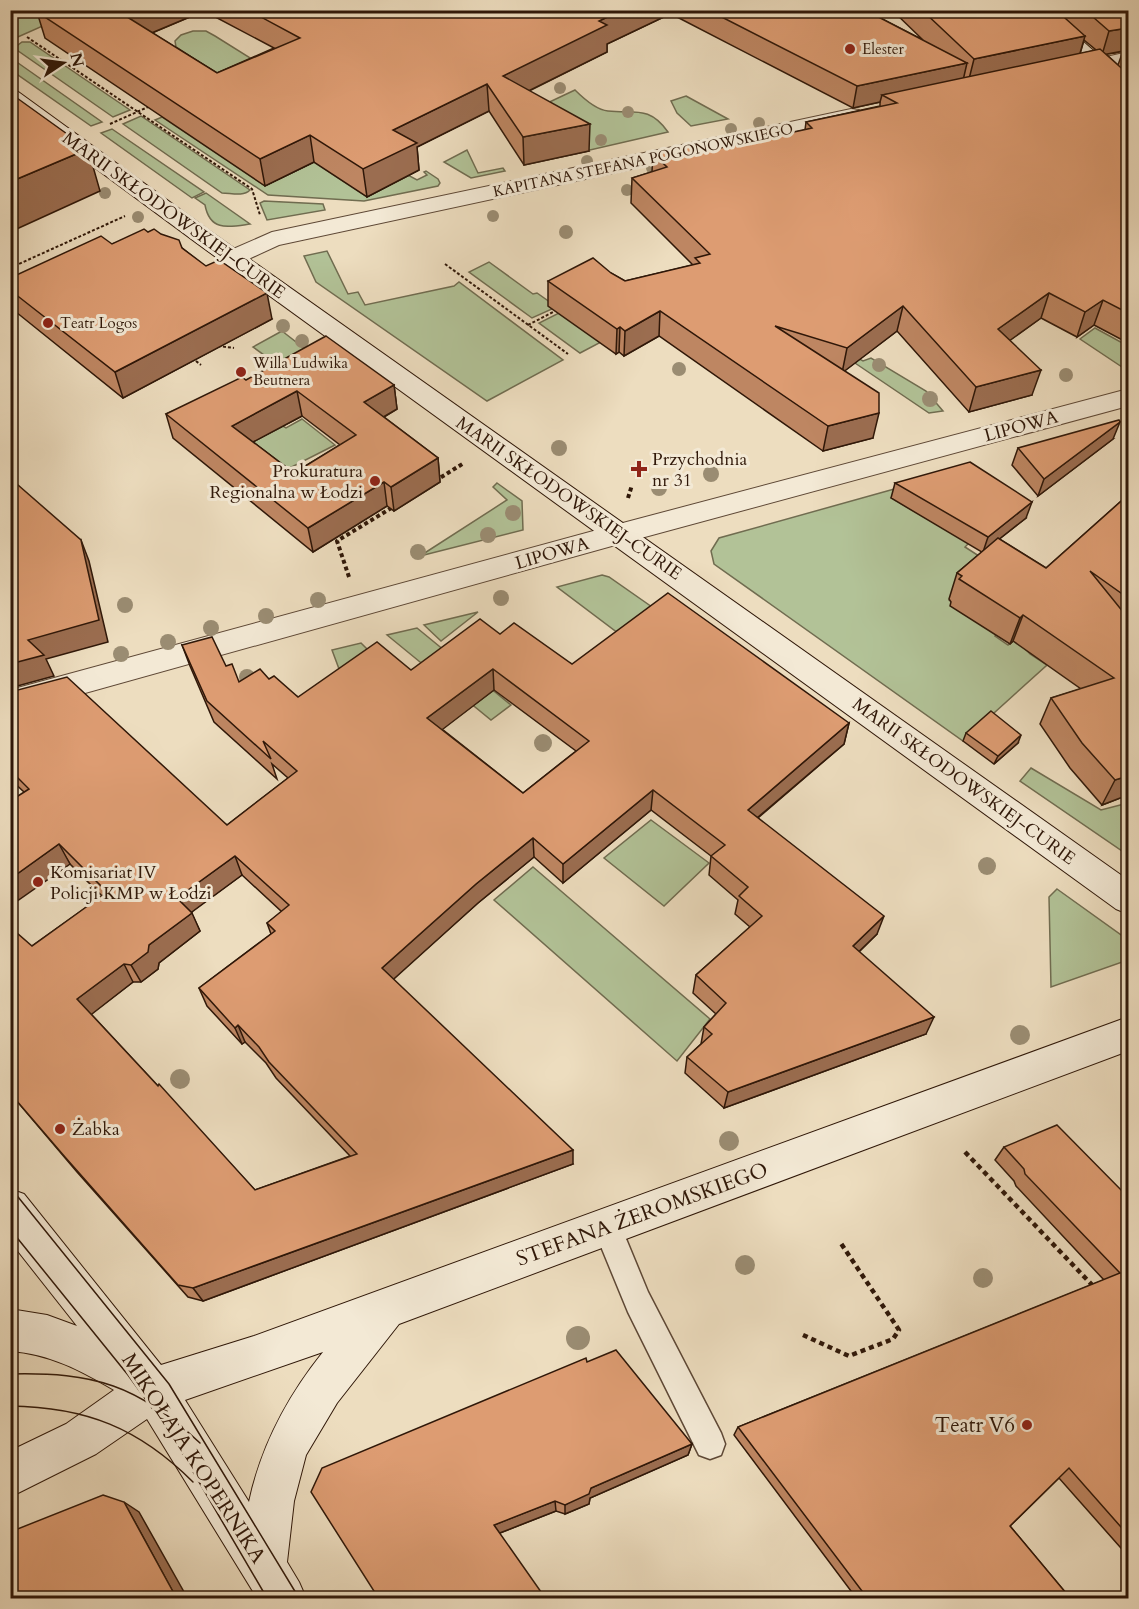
<svg xmlns="http://www.w3.org/2000/svg" width="1139" height="1609" viewBox="0 0 1139 1609" font-family="Cardo,serif">
	<rect width="100%" height="100%" fill="#edddbf"/>
	<filter id="stains"><feTurbulence type="fractalNoise" baseFrequency=".00333" numOctaves="4"/><feColorMatrix values="0 0 0 0 .2 0 0 0 0 .09 0 0 0 0 .02 0 0 0 .5 -.17"/></filter>
	<radialGradient id="worn" r=".72"><stop offset=".6" stop-color="#630" stop-opacity="0"/><stop offset="1" stop-color="#630" stop-opacity=".3"/></radialGradient>
	<g fill="#b2c297" stroke="#706c50" stroke-width="1.5">
		<path d="M54,11L45,25L11,40V18Z"/>
		<path d="M193,31H206L215,36L311,96L264,105L176,47L175,41L181,35Z"/>
		<path d="M22,42H30L130,110L113,117L14,48Z"/>
		<path d="M11,58L102,122L91,126L11,70Z"/>
		<path d="M575,90C583,98 597,110 608,111C634,114 649,105 668,132L590,150L526,113Z"/>
		<path d="M686,96L728,119L691,126L677,113L671,101Z"/>
		<path d="M141,116L250,190C243,197 231,193 222,193L123,124Z"/>
		<path d="M162,117L265,186L314,162L367,197L408,175L417,180L427,175L424,172L426,171L438,179L440,183L438,186L364,201L268,195L155,120Z"/>
		<path d="M112,129L204,192L192,198L101,133Z"/>
		<path d="M467,150L478,173L503,168L505,171L471,178L444,162Z"/>
		<path d="M206,193L250,224C229,227 210,232 205,205L195,198Z"/>
		<path d="M264,201L323,204L325,210L267,220L260,203Z"/>
		<path d="M327,251L348,294L358,292L365,305L454,286L459,282L563,360L487,401L316,282L304,256Z"/>
		<path d="M489,262L533,294L537,293L554,305L552,309L532,318L469,272Z"/>
		<path d="M559,313H562L603,341L580,353L539,323Z"/>
		<path d="M1095,328L1128,346V365L1122,367L1080,339Z"/>
		<path d="M282,331L310,353L282,368L253,347Z"/>
		<path d="M812,334L863,361L871,358L926,391L943,411L929,413Z"/>
		<path d="M302,419L335,445L276,475L232,446L276,422L286,428Z"/>
		<path d="M497,483L522,501L523,530L420,556L507,500L493,487Z"/>
		<path d="M905,486L891,498L969,543L965,547L979,556L949,600L1000,629L995,636L1008,645L1016,639L1030,654L1047,665L963,741L714,564L711,551L719,538Z"/>
		<path d="M602,575L609,577L652,607L618,633L557,587Z"/>
		<path d="M478,612L441,641L424,625Z"/>
		<path d="M417,628L511,705L491,720L387,635Z"/>
		<path d="M361,643L379,661L345,685L332,650Z"/>
		<path d="M1031,768L1101,810L1128,803V855L1020,781Z"/>
		<path d="M651,820L709,863L664,906L604,858Z"/>
		<path d="M533,867L710,1019L677,1061L494,900Z"/>
		<path d="M1057,889L1128,940V960L1051,987L1049,897Z"/>
	</g>
	<g fill="none" stroke-linecap="round" stroke-linejoin="round">
		<defs>
			<path id="lane" d="M607,1213L617,1217L648,1292L721,1433L725,1444L721,1455L710,1459L699,1455L628,1312L593,1227L597,1217Z"/>
			<g id="street">
				<path d="M1128,52V64L1069,77L1062,75L1059,71L1062,67Z"/>
				<path d="M851,109L859,110L862,115L859,120L279,245L240,263L232,265L224,263L220,258L224,253L272,232Z"/>
				<path d="M1128,389V406L619,544L10,714V690L619,524Z"/>
			</g>
			<g id="secondary">
				<path d="M1025,10H1047L1128,81V98L1121,96Z"/>
				<path d="M10,89L17,91L214,234L1128,880V914L1116,909L198,244L10,105Z"/>
				<path d="M1128,1017V1051L399,1324L337,1403L306,1455L294,1501L287,1562L299,1582L306,1598H257L147,1419L96,1454L10,1497V1451L66,1424L114,1390C80,1370 50,1354 10,1351V1309L47,1315L77,1326L10,1241V1189L24,1194L161,1365L254,1336ZM323,1352C287,1397 261,1446 249,1502L185,1400Z"/>
			</g>
		</defs>
		<use href="#lane" stroke="#5e4836" stroke-width="3"/>
		<use href="#street" stroke="#5e4836" stroke-width="2"/>
		<use href="#secondary" stroke="#2f1708" stroke-width="2"/>
		<g stroke="#2f1708" stroke-width="2" stroke-dasharray="3 2" stroke-linecap="butt">
			<path d="M27,37L252,189L260,215"/>
			<path d="M110,124L148,107"/>
			<path d="M445,264L568,354"/>
			<path d="M10,268L125,216"/>
			<path d="M528,325L555,311"/>
			<path d="M218,346L234,348"/>
			<path d="M192,358L201,365"/>
		</g>
		<g stroke="#2f1708" stroke-width="4" stroke-dasharray="4 3" stroke-linecap="butt">
			<path d="M435,481L464,463"/>
			<path d="M628,498L632,485"/>
			<path d="M349,577L337,541L393,507"/>
		</g>
		<g stroke="#2f1708" stroke-width="4.5" stroke-dasharray="5 4" stroke-linecap="butt">
			<path d="M965,1152L1095,1288"/>
			<path d="M803,1335L849,1356L893,1339L899,1330L840,1242"/>
		</g>
		<use href="#lane" fill="#f3e9d5" fill-rule="evenodd"/>
		<use href="#street" fill="#f3e9d5" fill-rule="evenodd"/>
		<use href="#secondary" fill="#f3e9d5" fill-rule="evenodd"/>
		<g stroke="#2f1708" stroke-width="1.5">
			<path d="M10,1187L169,1384L299,1598"/>
			<path d="M10,1205L15,1234L10,1277"/>
			<path d="M10,1229L128,1375L171,1434L267,1598"/>
			<path d="M10,1374C94,1372 138,1385 200,1443"/>
			<path d="M10,1406C86,1407 139,1428 193,1482"/>
		</g>
	</g>
	<g fill="#9a8c72">
		<circle cx="560" cy="88" r="6"/>
		<circle cx="628" cy="112" r="6"/>
		<circle cx="759" cy="123" r="6"/>
		<circle cx="731" cy="129" r="6"/>
		<circle cx="601" cy="140" r="6"/>
		<circle cx="587" cy="161" r="6"/>
		<circle cx="652" cy="168" r="6"/>
		<circle cx="627" cy="190" r="6"/>
		<circle cx="105" cy="193" r="6"/>
		<circle cx="493" cy="216" r="6"/>
		<circle cx="138" cy="217" r="6"/>
		<circle cx="566" cy="232" r="7"/>
		<circle cx="283" cy="326" r="7"/>
		<circle cx="302" cy="341" r="7"/>
		<circle cx="879" cy="365" r="7"/>
		<circle cx="679" cy="369" r="7"/>
		<circle cx="1066" cy="375" r="7"/>
		<circle cx="930" cy="399" r="8"/>
		<circle cx="559" cy="448" r="8"/>
		<circle cx="711" cy="474" r="8"/>
		<circle cx="659" cy="488" r="8"/>
		<circle cx="513" cy="513" r="8"/>
		<circle cx="488" cy="535" r="8"/>
		<circle cx="418" cy="552" r="8"/>
		<circle cx="501" cy="598" r="8"/>
		<circle cx="318" cy="600" r="8"/>
		<circle cx="125" cy="605" r="8"/>
		<circle cx="266" cy="616" r="8"/>
		<circle cx="211" cy="628" r="8"/>
		<circle cx="168" cy="642" r="8"/>
		<circle cx="121" cy="654" r="8"/>
		<circle cx="247" cy="677" r="8"/>
		<circle cx="543" cy="743" r="9"/>
		<circle cx="987" cy="866" r="9"/>
		<circle cx="1020" cy="1035" r="10"/>
		<circle cx="180" cy="1079" r="10"/>
		<circle cx="729" cy="1141" r="10"/>
		<circle cx="745" cy="1265" r="10"/>
		<circle cx="983" cy="1278" r="10"/>
		<circle cx="578" cy="1338" r="12"/>
	</g>
	<g fill="#be8662" stroke="#2f1708" stroke-width="1.5" fill-rule="evenodd">
		<path d="M39,10H351L355,13L670,14L607,44V52L529,91L589,151L524,165L489,111L417,147L419,170L367,197L314,162L265,186L45,38L37,12ZM204,11L274,48L217,73L152,33Z"/>
		<path d="M678,10H865L923,40L892,10H1128V343L1094,325L1077,337L1041,318L1010,340L1032,395L969,412L897,331L844,371L873,438L823,451L659,336L624,356L619,352L616,354L548,306V281L611,273L625,281L693,265L631,203L632,178L652,172L653,154L711,150L805,130L806,122L880,106V102L853,108L677,17ZM1084,40L1096,50L1080,54ZM1123,51L1118,65L1106,54L1115,53Z"/>
		<path d="M148,232L182,248L272,319L123,398L11,308L10,278Z"/>
		<path d="M246,380L394,385L397,409L384,417L438,458L440,482L394,511L387,506L313,552L173,438L166,414ZM302,416L340,445L294,473L253,442Z"/>
		<path d="M1113,439L1038,496L1012,465L1018,448Z"/>
		<path d="M895,483L1026,518L999,539L1046,568L1128,495V795L1102,805L1070,768L1040,724L1051,698L1081,689L1013,641L1010,644L950,606L951,602L949,599L957,573L982,552L891,498Z"/>
		<path d="M500,634L572,664L849,723L844,744L758,818L877,934L859,952L926,1034L724,1108L685,1073L687,1057L701,1044L704,1027L716,1014L693,993L696,975L750,927L735,914L738,900L709,875L711,856L651,810L563,883L534,857L478,903L393,979L573,1164L203,1301L188,1297L77,1172L10,1093L32,946L102,896L70,864L24,792L10,779V692L227,825L288,778L272,764L277,779L214,722L190,666L182,645L226,666L239,682L269,679L298,697L411,670ZM494,690L576,751L523,793L442,729ZM242,875L282,912L267,923L271,934L199,988L207,1006L242,1044L245,1042L266,1063L276,1078L350,1156L255,1190L91,1014L133,982H141L158,969L159,963L200,931L191,912Z"/>
		<path d="M966,733L1018,743L994,764L963,741Z"/>
		<path d="M1004,1147L1128,1197V1556L1059,1478L1010,1526L1071,1599H857L734,1435L738,1427L1104,1280L1016,1186L1014,1181L995,1160Z"/>
		<path d="M587,1362L692,1444L688,1455L590,1498L589,1504L565,1514L556,1511L500,1533L379,1599Z"/>
	</g>
	<g fill="#9b6d50" stroke="#2f1708" stroke-width="1.5">
		<path d="M135,10H204V11L130,42L124,15Z"/>
		<path d="M622,10H670V14L607,44V52L504,103L503,76L599,21Z"/>
		<path d="M1128,28V47L1125,44L1123,51L1102,55L1109,31Z"/>
		<path d="M1085,36L1078,60L968,83L974,59Z"/>
		<path d="M967,63L962,85L882,95L880,102L853,108L857,86Z"/>
		<path d="M487,84L489,111L417,147L419,170L367,197L363,169L393,130Z"/>
		<path d="M590,124L589,151L524,165L523,137Z"/>
		<path d="M310,135L314,162L265,186L260,159Z"/>
		<path d="M88,149L100,191L10,232V182Z"/>
		<path d="M267,293L272,319L123,398L115,372Z"/>
		<path d="M1049,293L1041,318L991,354L998,329Z"/>
		<path d="M1103,300L1094,325L1077,337L1085,312Z"/>
		<path d="M903,306L897,331L842,373L847,348Z"/>
		<path d="M660,311L659,336L624,356L625,331Z"/>
		<path d="M620,327L619,352L616,354L617,329Z"/>
		<path d="M1041,370L1032,395L969,412L976,387Z"/>
		<path d="M394,385L397,409L368,426L364,402Z"/>
		<path d="M297,391L302,416L238,450L232,426Z"/>
		<path d="M879,413L873,438L823,451L828,426Z"/>
		<path d="M1120,422L1113,439L1038,496L1044,479Z"/>
		<path d="M438,458L440,482L394,511L391,487Z"/>
		<path d="M384,482L387,506L313,552L308,528Z"/>
		<path d="M1032,502L1026,518L983,552L988,537Z"/>
		<path d="M81,540L89,561L108,642L46,659L54,676L10,688V664L28,640Z"/>
		<path d="M1023,615L1013,641L1010,644L1020,618Z"/>
		<path d="M493,669L494,690L430,739L427,718Z"/>
		<path d="M849,723L844,744L744,829L748,810Z"/>
		<path d="M1021,735L1018,743L994,764L998,756Z"/>
		<path d="M1128,776V795L1102,805L1115,780Z"/>
		<path d="M653,790L651,810L563,883V864Z"/>
		<path d="M533,838L534,857L478,903L386,986L382,968L476,884Z"/>
		<path d="M59,844L70,864L10,906V879Z"/>
		<path d="M235,856L242,875L185,917L177,898Z"/>
		<path d="M192,913L200,931L159,963L158,969L141,982L131,965L149,945Z"/>
		<path d="M884,916L877,934L846,964L853,946Z"/>
		<path d="M124,964L133,982L88,1017L77,999Z"/>
		<path d="M934,1017L926,1034L724,1108L728,1092Z"/>
		<path d="M238,1025L245,1042L242,1044L235,1028Z"/>
		<path d="M573,1150V1164L203,1301L193,1288Z"/>
		<path d="M692,1444L688,1455L590,1498L589,1504L565,1514V1505L591,1488Z"/>
		<path d="M555,1501L556,1511L497,1534L494,1525Z"/>
		<path d="M124,1502L139,1512L188,1599H177Z"/>
	</g>
	<g fill="#dd9c72" stroke="#2f1708" stroke-width="1.5" fill-rule="evenodd">
		<path d="M39,10H135L124,15L217,73L300,38L248,10H351L355,13L360,10H622L599,21L607,25L503,76L590,124L523,137L487,84L393,130L417,143L363,169L310,135L260,159L37,12Z"/>
		<path d="M708,10H865L967,63L857,86Z"/>
		<path d="M922,10H1056L1085,36L974,59Z"/>
		<path d="M1085,10H1128V28L1109,31Z"/>
		<path d="M1100,49L1128,74V313L1103,300L1085,312L1049,293L998,329L1041,370L976,387L903,306L847,348L775,326L879,393V413L828,426L660,311L625,331L620,327L617,329L548,281L593,258L611,273L625,281L700,263L695,258L710,254L632,178L667,167L653,154L705,143L711,150L812,128L806,122L897,103L882,95Z"/>
		<path d="M10,93L88,149L10,182Z"/>
		<path d="M144,229L148,232L154,229L161,234L179,240L182,248L206,266L219,260L267,293L115,372L10,290V278L101,236L112,244Z"/>
		<path d="M326,336L394,385L364,402L438,458L391,487L384,482L308,528L166,414L242,377L246,380ZM297,391L356,435L294,473L232,426Z"/>
		<path d="M1119,420L1120,422L1044,479L1018,448Z"/>
		<path d="M970,462L1032,502L988,537L895,483Z"/>
		<path d="M10,478L81,540L99,620L28,640L44,655L10,664Z"/>
		<path d="M1128,495V598L1090,571L1128,618V776L1115,780L1082,743L1051,698L1114,678L1023,615L1020,618L959,579L962,576L957,573L998,538L1046,568Z"/>
		<path d="M668,593L849,723L748,810L884,916L853,946L934,1017L728,1092L687,1057L712,1034L704,1027L726,1003L696,975L762,916L739,896L748,887L711,856L725,845L653,790L563,864L533,838L476,884L382,968L573,1150L193,1288L178,1285L65,1157L10,1093V927L32,946L107,892L59,844L10,879V801L29,789L10,770V692L67,677L227,825L297,771L263,741L271,759L207,701L182,645L212,637L226,666L232,664L239,682L260,669L269,679L274,676L298,697L377,642L411,670L480,619L500,634L514,623L572,664ZM493,669L589,741L523,793L427,718ZM235,856L289,905L267,923L275,931L199,988L235,1028L238,1025L259,1047L269,1062L357,1154L255,1190L159,1084L158,1086L77,999L124,964L131,965L148,952L149,945L192,913L177,898Z"/>
		<path d="M991,711L1021,735L998,756L966,733Z"/>
		<path d="M1057,1125L1128,1197V1535L1069,1468L1010,1526L1071,1599H983L981,1595L978,1599H868L738,1427L1120,1273L1025,1174L1024,1169L1004,1147Z"/>
		<path d="M616,1350L692,1444L591,1488L589,1494L565,1505L555,1501L494,1525L546,1599H379L311,1492L322,1468L586,1358L587,1362Z"/>
		<path d="M103,1495L124,1502L177,1599H10V1532Z"/>
	</g>
	<g fill="#8f2418" stroke="#f3e9d5" stroke-width="2">
		<circle cx="850" cy="49" r="6"/>
		<circle cx="48" cy="323" r="6"/>
		<circle cx="241" cy="372" r="6"/>
		<path d="M636 460h6v6h6v6h-6v6h-6v-6h-6v-6h6z"/>
		<circle cx="375" cy="481" r="6"/>
		<circle cx="38" cy="882" r="6"/>
		<circle cx="60" cy="1129" r="6"/>
		<circle cx="1027" cy="1425" r="6"/>
	</g>
	<g text-anchor="middle" stroke-width="6" stroke-linejoin="round" paint-order="stroke">
		<g font-size="15" fill="#2f1708" stroke="#f3e9d5" text-anchor="start">
			<text x="862" y="54">Elester</text>
			<text x="60" y="328">Teatr Logos</text>
			<text x="253" y="368">Willa Ludwika<tspan x="253" dy="17">Beutnera</tspan></text>
		</g>
		<g font-size="15" fill="#2f1708" stroke="#f3e9d5">
			<text transform="translate(643 160) rotate(-12)" y="5">KAPITANA STEFANA POGONOWSKIEGO</text>
		</g>
		<g font-size="18" fill="#2f1708" stroke="#f3e9d5">
			<text transform="translate(174 215) rotate(36)" y="6">MARII SKŁODOWSKIEJ-CURIE</text>
			<text transform="translate(1021 426) rotate(-15)" y="6">LIPOWA</text>
			<text transform="translate(569 498) rotate(35)" y="6">MARII SKŁODOWSKIEJ-CURIE</text>
			<text transform="translate(552 553) rotate(-16)" y="6">LIPOWA</text>
			<text transform="translate(964 781) rotate(36)" y="6">MARII SKŁODOWSKIEJ-CURIE</text>
		</g>
		<g font-size="18" fill="#2f1708" stroke="#f3e9d5" text-anchor="start">
			<text x="652" y="465">Przychodnia<tspan x="652" dy="21">nr 31</tspan></text>
			<text x="363" y="477" text-anchor="end">Prokuratura<tspan x="363" dy="21">Regionalna w Łodzi</tspan></text>
			<text x="50" y="878">Komisariat IV<tspan x="50" dy="21">Policji KMP w Łodzi</tspan></text>
			<text x="72" y="1135">Żabka</text>
		</g>
		<g font-size="21" fill="#2f1708" stroke="#f3e9d5">
			<text transform="translate(642 1214) rotate(-20)" y="7">STEFANA ŻEROMSKIEGO</text>
			<text transform="translate(194 1458) rotate(57)" y="7">MIKOŁAJA KOPERNIKA</text>
		</g>
		<g font-size="21" fill="#2f1708" stroke="#f3e9d5" text-anchor="end">
			<text x="1015" y="1432">Teatr V6</text>
		</g>
	</g>
	<rect width="1139" height="1609" fill="none" stroke="#edddbf" stroke-width="36"/>
	<rect x="12" y="12" width="1115" height="1585" fill="none" stroke="#2f1708" stroke-width="3"/>
	<rect x="18" y="18" width="1103" height="1573" fill="none" stroke="#2f1708" stroke-width="1.5"/>
	<g transform="translate(63 63) rotate(77)" stroke="#f3e9d5" stroke-width="4.5" paint-order="stroke">
	<path d="M0-4.5L10 22L0 15L-10 22Z" fill="#2f1708"/>
	<text y="-9" font-size="16" font-weight="bold" text-anchor="middle" fill="#2f1708">N</text>
	</g>
	<rect width="100%" height="100%" filter="url(#stains)"/>
	<rect width="100%" height="100%" fill="url(#worn)"/>
</svg>
